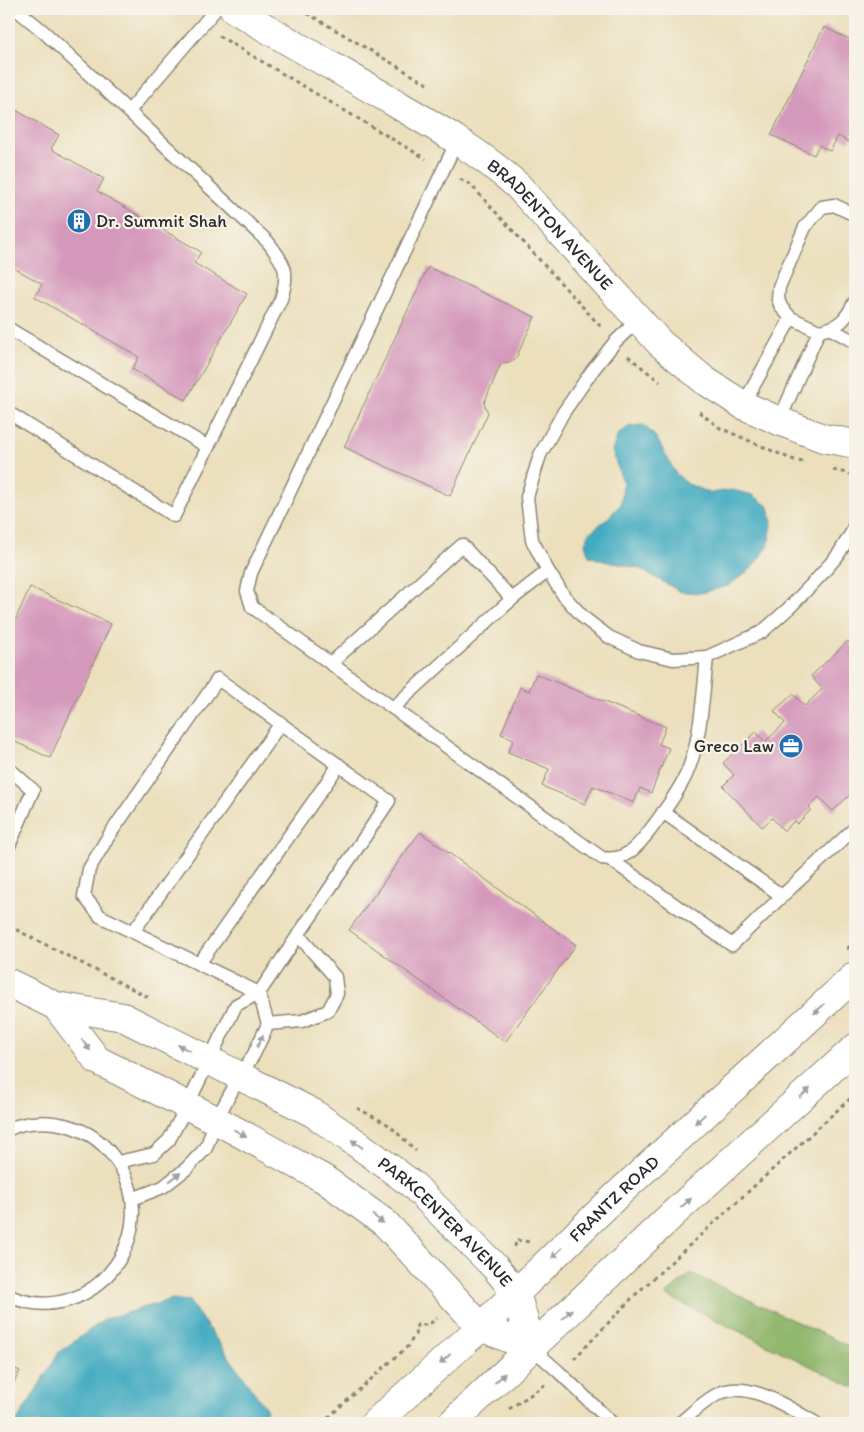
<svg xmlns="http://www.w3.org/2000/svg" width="864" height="1432" viewBox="0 0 864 1432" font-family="Itim,sans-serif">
	<rect width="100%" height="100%" fill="#f7f3e8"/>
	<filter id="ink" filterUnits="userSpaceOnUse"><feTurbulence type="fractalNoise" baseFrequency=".02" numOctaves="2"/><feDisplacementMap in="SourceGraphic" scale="10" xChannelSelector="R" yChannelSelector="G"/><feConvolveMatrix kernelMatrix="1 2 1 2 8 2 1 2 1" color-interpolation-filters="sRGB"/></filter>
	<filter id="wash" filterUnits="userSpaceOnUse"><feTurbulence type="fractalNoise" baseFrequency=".0096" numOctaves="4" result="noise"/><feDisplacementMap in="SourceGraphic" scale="20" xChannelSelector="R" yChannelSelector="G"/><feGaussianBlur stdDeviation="1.12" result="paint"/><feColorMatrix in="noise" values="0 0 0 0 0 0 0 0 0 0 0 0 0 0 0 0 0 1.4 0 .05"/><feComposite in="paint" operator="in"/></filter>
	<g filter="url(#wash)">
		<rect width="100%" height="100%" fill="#ebdfbc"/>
		<path fill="#92b86e" stroke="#5e724c" d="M691,1273L855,1349V1388L665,1295Z"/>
		<g fill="#42abc1" stroke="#366b76">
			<path d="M644,425L656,437L676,474L688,484L711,493L732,490L753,495L769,507L772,524L768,547L751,569L728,586L701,593L681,592L638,568L604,561L589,556L585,544L588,534L607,519L621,504L623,483L612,451L618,434L630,426Z"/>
			<path d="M173,1299L189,1301L267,1410L260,1423H16L59,1352L105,1319Z"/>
		</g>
		<g id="blocks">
			<g fill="#d498bb">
				<path d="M824,27L855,42V129L849,142L838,136L830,151L819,145L814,155L771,135Z"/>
				<path d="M9,92L15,96L9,106L59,135L51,149L104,179L97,191L201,252L194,263L247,294L186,400L132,369L139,357L35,297L42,284L9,265Z"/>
				<path d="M428,267L535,317L515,360L501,364L484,403L488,413L450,496L344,447Z"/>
				<path d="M30,587L111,624L50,758L9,739V634Z"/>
				<path d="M848,641L855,649V790L833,811L819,797L809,807L811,810L797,824L794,821L784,831L772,818L762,827L723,786L734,775L723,763L756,732L765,742L785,723L774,711L793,694L805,706L822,689L811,676Z"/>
				<path d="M536,674L666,727L659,744L669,748L651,793L640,788L634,803L593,786L585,804L542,786L549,769L508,752L514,739L501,734L520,687L529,691Z"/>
				<path d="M420,832L576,945L505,1042L349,930Z"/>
				<path d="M9,1366L20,1371L9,1392Z"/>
			</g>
		</g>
	</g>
	<g filter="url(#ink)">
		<use href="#blocks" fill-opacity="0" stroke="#8b8574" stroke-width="1"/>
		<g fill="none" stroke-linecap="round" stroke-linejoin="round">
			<defs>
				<g id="lane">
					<path d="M129,111L216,9"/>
					<path d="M457,141L251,573L247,591L252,607L602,858C626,862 638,846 651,829C663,813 674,798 683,781C701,748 703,694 707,657"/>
					<path d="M791,318L819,331"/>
					<path d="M639,319L615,342L592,371L563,413L540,455L527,497L532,540L548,571L564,596L584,618L609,637L639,651L673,659L707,657L762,632L789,608L819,577L838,555L852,532L855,523"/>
					<path d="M9,329L208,447"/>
					<path d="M831,329L855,342"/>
					<path d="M743,405L791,318L781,307L778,299L779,287L805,227L822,207L834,205L855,215"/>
					<path d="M9,413L174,516L281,299C290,271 285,265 268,242L44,32L16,9"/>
					<path d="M779,421L819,331C839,328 847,318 855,301"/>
					<path d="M331,663L462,545L512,599"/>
					<path d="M393,708L512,599L548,571"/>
					<path d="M9,770L14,773L33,790L9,846"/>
					<path d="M663,812L782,896L855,828"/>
					<path d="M611,860L732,945L782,896"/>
					<path d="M133,932L281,723"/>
					<path d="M199,964L339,765"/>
					<path d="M268,1024L302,1021L328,1011L337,994L335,977L298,935"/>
					<path d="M9,1129C28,1120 52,1121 72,1127C88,1132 102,1142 112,1155C171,1226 95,1333 9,1296"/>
					<path d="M118,1162L154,1154L169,1140L187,1106L236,1005L259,993L389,801L218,679L108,837L89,869L84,896L100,916L259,993L268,1024L254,1054L240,1076L216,1120L206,1148L186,1169L163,1187L132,1199"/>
					<path d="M532,1348L559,1372L612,1423"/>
					<path d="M680,1423C693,1412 705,1400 720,1393C750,1380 790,1409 816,1423"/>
				</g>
				<g id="secondary">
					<path id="s1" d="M234,9C287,41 341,71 395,103C438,128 481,153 518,186L660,343L704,380L743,405L779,421L823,438L855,444"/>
					<path id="s2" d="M9,983L56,1006L123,1017L313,1113L359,1145L413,1185L495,1267L516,1293L532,1348"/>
					<path d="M56,1006L97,1060L216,1120L324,1179L385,1223L481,1327L532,1348"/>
				</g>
				<g id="primary">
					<path id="s3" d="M375,1423L481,1327L617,1195L855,976"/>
					<path d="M452,1423L674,1213L855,1048"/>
				</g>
			</defs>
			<use href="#lane" stroke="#8b8574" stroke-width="15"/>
			<use href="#secondary" stroke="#8b8574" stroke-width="30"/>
			<use href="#primary" stroke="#8b8574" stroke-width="30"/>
			<g stroke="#8b8574" stroke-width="3" stroke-dasharray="4 4" stroke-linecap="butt">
				<path d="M173,9L186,16"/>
				<path d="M300,9L429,85"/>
				<path d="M219,36L426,159"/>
				<path d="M460,179L470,184L602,328"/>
				<path d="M628,356L660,382"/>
				<path d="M699,412L720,428L791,459L803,462"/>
				<path d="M833,470L855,475"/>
				<path d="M9,926L150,998"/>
				<path d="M847,949L855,941"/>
				<path d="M357,1108L389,1125L416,1151"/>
				<path d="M515,1247L516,1240L530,1242"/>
				<path d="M574,1359L634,1296L855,1094"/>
				<path d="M509,1409L545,1385"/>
				<path d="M322,1423L408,1346L415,1335L417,1325H428L437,1318"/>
			</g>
			<use href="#lane" stroke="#fff" stroke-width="12"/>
			<use href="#secondary" stroke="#fff" stroke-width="28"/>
			<use href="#primary" stroke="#fff" stroke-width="28"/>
		</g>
		<defs><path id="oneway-solid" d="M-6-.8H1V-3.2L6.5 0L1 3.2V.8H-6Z" transform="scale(1.25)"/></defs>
		<g fill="#a0a0a0">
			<use href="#oneway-solid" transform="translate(819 1009) rotate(137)"/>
			<use href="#oneway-solid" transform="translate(260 1041) rotate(-65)"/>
			<use href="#oneway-solid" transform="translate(86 1045) rotate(53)"/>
			<use href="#oneway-solid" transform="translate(184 1048) rotate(-153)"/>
			<use href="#oneway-solid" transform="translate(805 1093) rotate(-42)"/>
			<use href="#oneway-solid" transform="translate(700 1119) rotate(137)"/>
			<use href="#oneway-solid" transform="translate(240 1133) rotate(29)"/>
			<use href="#oneway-solid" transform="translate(357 1144) rotate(-145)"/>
			<use href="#oneway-solid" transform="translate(175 1177) rotate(-38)"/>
			<use href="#oneway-solid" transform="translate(686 1203) rotate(-42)"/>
			<use href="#oneway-solid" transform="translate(378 1219) rotate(37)"/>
			<use href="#oneway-solid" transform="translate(557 1253) rotate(136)"/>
			<use href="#oneway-solid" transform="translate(567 1314) rotate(-43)"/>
			<use href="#oneway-solid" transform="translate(445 1359) rotate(138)"/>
			<use href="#oneway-solid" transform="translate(500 1378) rotate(-43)"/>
		</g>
	</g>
	<defs>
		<symbol id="building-disc" viewBox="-11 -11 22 22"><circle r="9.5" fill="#1f6fb2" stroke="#f7f3e8"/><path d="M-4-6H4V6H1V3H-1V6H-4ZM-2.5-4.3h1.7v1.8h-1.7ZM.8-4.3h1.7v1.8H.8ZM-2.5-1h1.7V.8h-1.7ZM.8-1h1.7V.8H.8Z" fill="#fff"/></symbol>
		<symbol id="office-disc" viewBox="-11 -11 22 22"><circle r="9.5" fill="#1f6fb2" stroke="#f7f3e8"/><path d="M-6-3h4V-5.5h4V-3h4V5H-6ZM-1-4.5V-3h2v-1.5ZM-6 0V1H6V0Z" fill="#fff"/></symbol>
	</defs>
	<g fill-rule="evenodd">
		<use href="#building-disc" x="65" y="207" width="28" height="28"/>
		<use href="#office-disc" x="777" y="732" width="28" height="28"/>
	</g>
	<g text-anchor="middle" stroke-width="4.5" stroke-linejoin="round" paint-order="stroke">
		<g font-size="18" fill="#2b2b2b" stroke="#f7f3e8" text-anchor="start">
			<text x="96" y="227">Dr. Summit Shah</text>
			<text x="774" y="752" text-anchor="end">Greco Law</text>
		</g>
		<g font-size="18" fill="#2b2b2b" stroke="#f7f3e8">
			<text dy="6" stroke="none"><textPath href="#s1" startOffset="385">BRADENTON AVENUE</textPath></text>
			<text dy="6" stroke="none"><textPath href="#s3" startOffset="328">FRANTZ ROAD</textPath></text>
			<text dy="6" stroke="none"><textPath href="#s2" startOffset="505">PARKCENTER AVENUE</textPath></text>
		</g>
	</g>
	<rect width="864" height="1432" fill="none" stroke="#f7f3e8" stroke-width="30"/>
</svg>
